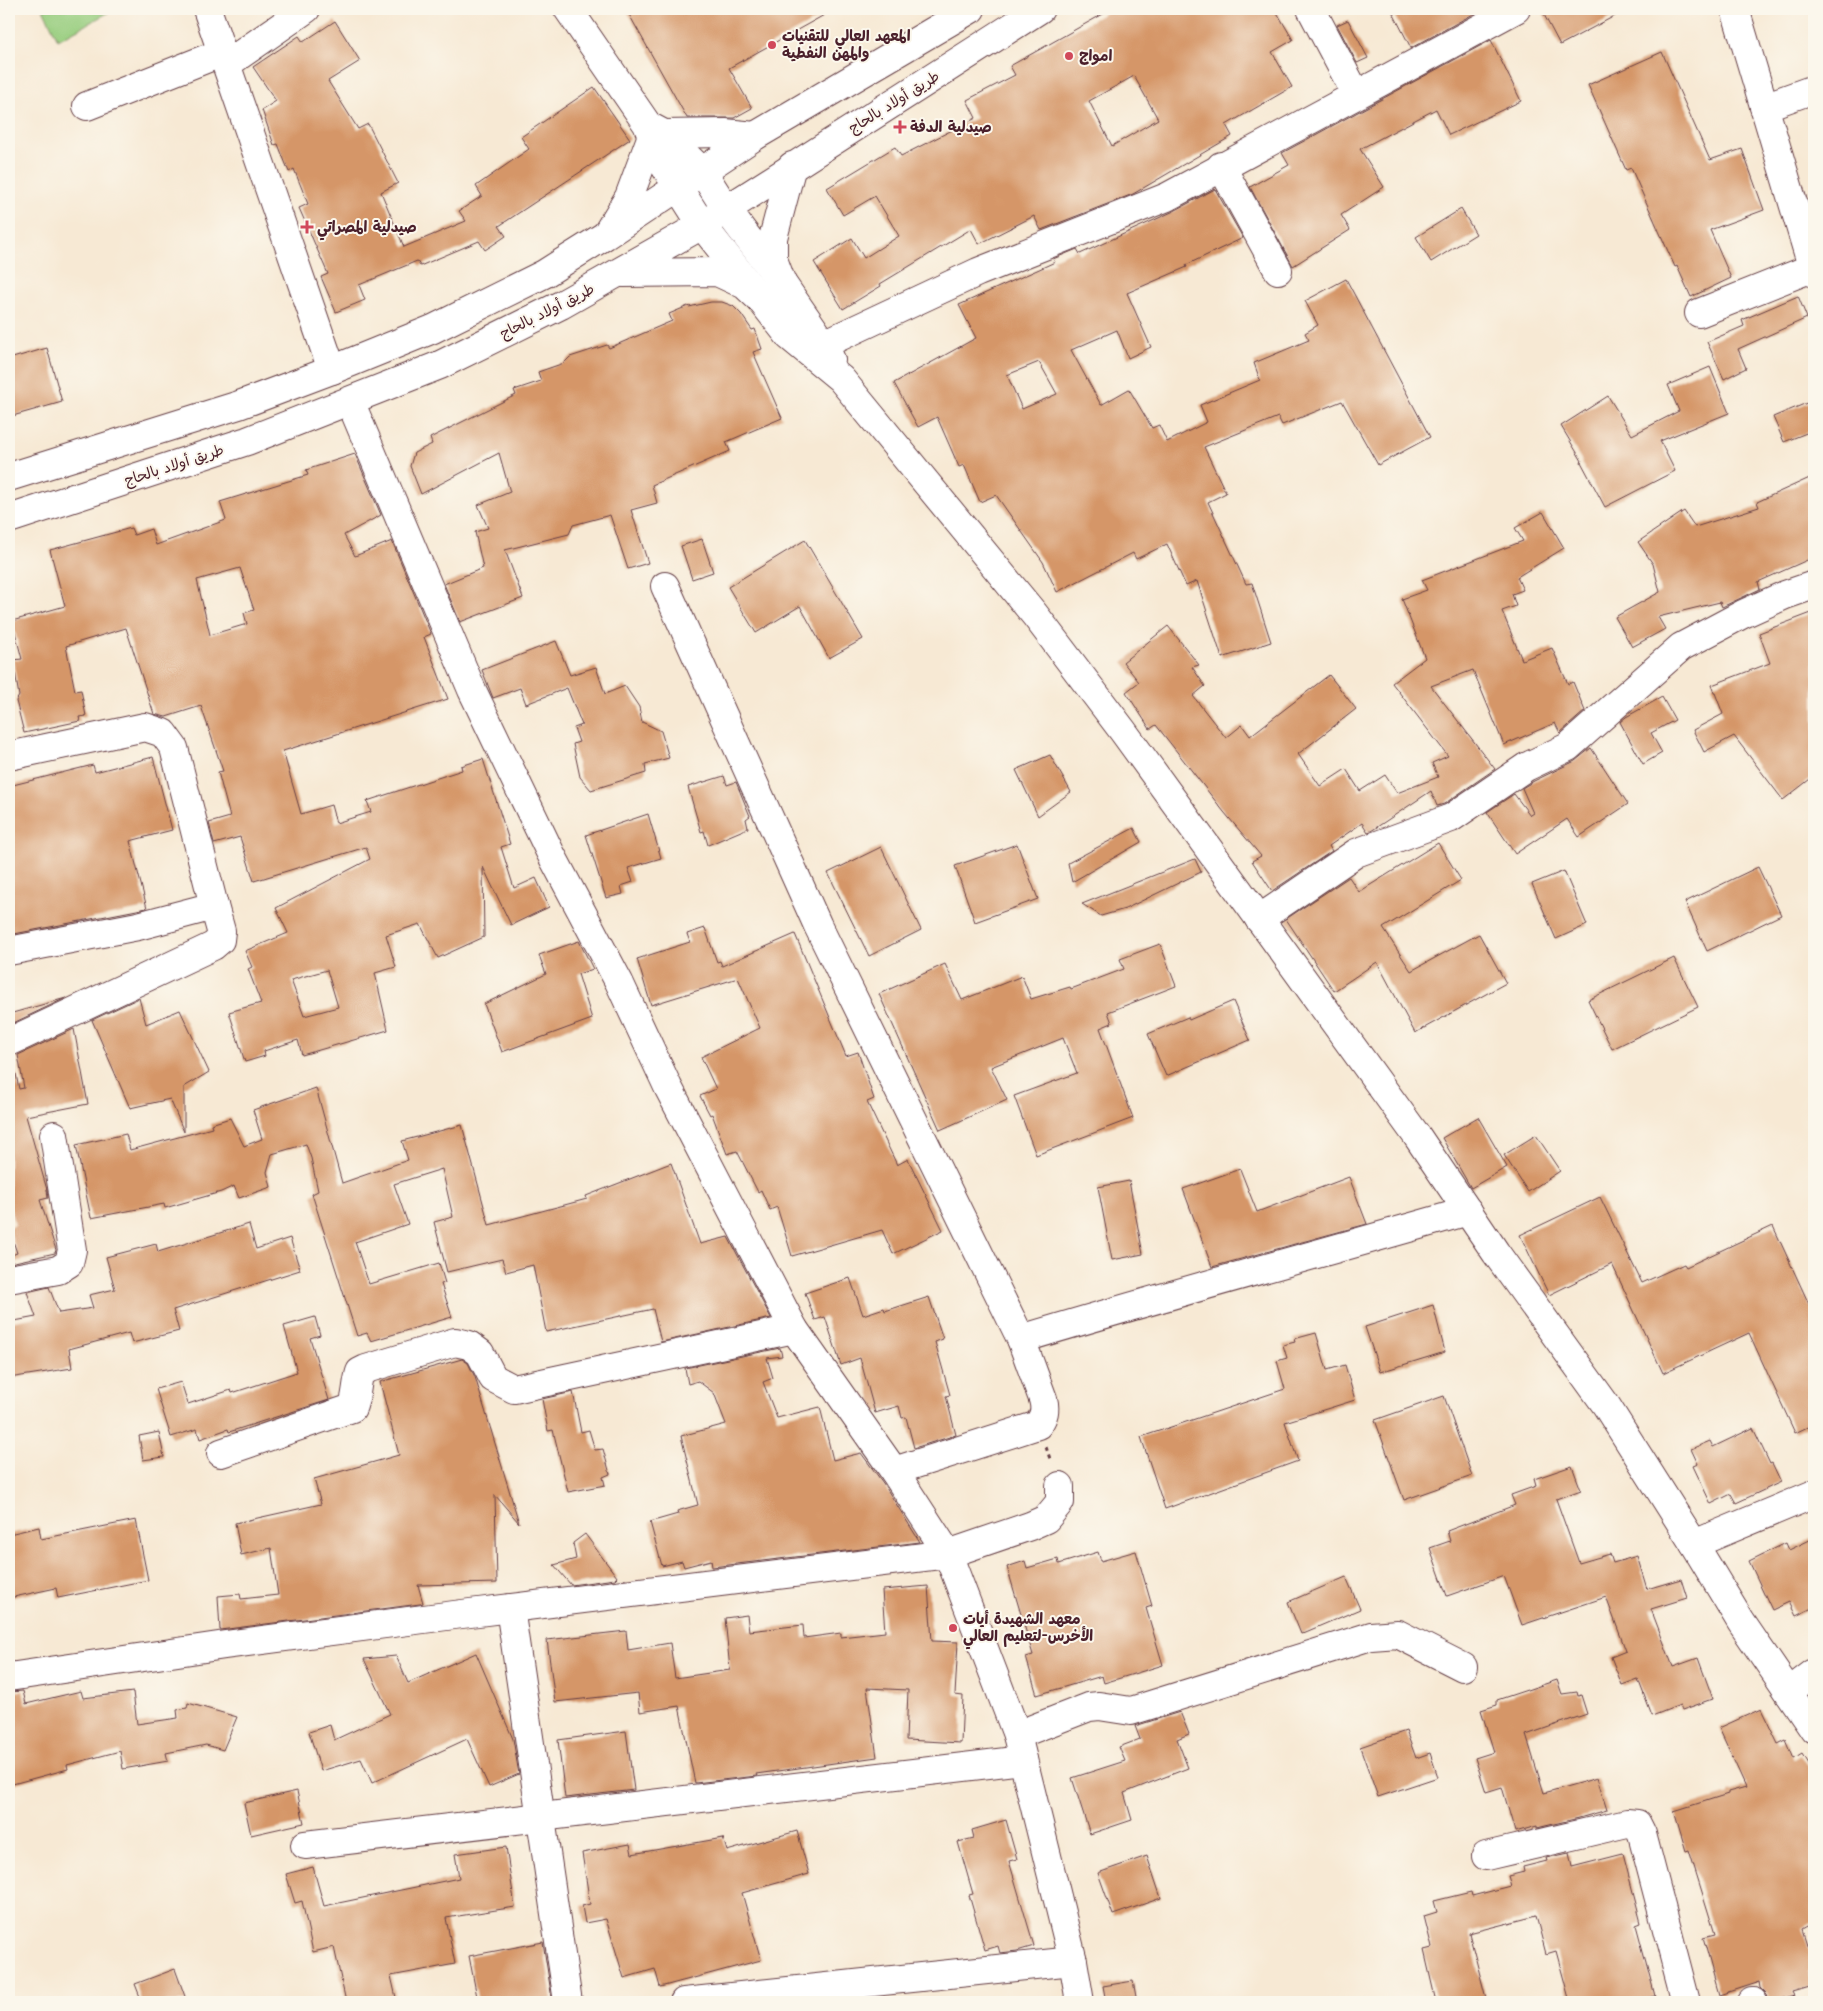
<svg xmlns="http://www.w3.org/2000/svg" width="1823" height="2011" viewBox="0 0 1823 2011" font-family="Mali,'Playpen Sans Arabic',sans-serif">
	<rect width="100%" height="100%" fill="#fbf7ec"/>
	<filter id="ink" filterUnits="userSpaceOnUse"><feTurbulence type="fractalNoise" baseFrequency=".02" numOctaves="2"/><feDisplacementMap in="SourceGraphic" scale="10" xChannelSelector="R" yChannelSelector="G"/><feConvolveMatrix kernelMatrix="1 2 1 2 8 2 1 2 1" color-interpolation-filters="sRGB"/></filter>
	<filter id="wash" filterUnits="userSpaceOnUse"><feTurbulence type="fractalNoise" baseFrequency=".0096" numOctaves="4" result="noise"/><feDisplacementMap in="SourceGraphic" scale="20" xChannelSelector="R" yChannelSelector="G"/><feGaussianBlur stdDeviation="1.12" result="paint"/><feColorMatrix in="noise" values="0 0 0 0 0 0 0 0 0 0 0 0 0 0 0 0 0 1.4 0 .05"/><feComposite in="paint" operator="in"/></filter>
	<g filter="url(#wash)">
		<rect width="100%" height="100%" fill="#f7e9d4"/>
		<path fill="#97cd7e" stroke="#707654" d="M43,9H115L58,40Z"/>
		<g id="blocks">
			<g fill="#d59667" fill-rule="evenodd">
				<path d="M626,9H835L729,68L752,108L734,118H687Z"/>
				<path d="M1112,9H1275L1293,40L1272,52L1292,87L1226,125L1232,136L1133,194L1041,230L1034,216L979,244L971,229L880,284L881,286L843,309L814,262L852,238L864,258L899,236L875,196L843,215L827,188L895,147L901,156L976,118L967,100L1015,75L1010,66ZM1134,76L1158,119L1112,146L1089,101Z"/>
				<path d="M1391,9H1476L1477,12L1411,48Z"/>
				<path d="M1541,9H1628L1560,45Z"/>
				<path d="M1348,20L1368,58L1357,63L1337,25Z"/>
				<path d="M335,21L360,61L328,81L358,129L368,124L398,183L381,192L404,247L466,221L459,211L482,196L476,186L529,149L521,137L594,87L630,139L499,226L506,236L485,250L479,241L420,266L417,261L359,285L365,300L336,312L321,277L328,274L299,208L308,204L294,169L289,172L278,144L274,145L262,110L276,101L253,67L299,36L303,42Z"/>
				<path d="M1491,40L1521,101L1449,135L1436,109L1360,149L1384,187L1341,215L1350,230L1293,266L1250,187L1289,165L1282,153Z"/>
				<path d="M1662,52L1710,160L1742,149L1764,210L1710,230L1731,278L1691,297L1677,266L1675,267L1631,168L1626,170L1588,85Z"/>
				<path d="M1215,189L1243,238L1186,265L1187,267L1127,293L1151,347L1128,358L1117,330L1071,350L1101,405L1129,389L1152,428L1159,425L1167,442L1207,422L1200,405L1260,380L1254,363L1309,340L1305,333L1318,325L1305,301L1346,279L1430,437L1378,465L1342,401L1282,425L1278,417L1204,447L1226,493L1208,502L1246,584L1252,583L1271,642L1222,658L1197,581L1186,586L1167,544L1136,559L1133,553L1057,592L1043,562L996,495L980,502L964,465L959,467L937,417L918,427L894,383L976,338L959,305L1055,262L1053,259L1077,249L1080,254L1174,211ZM1039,362L1057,394L1022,409L1007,375Z"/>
				<path d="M1461,209L1476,234L1431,262L1416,237Z"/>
				<path d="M1798,296L1807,318L1738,349L1746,368L1724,379L1707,342L1744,326L1742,320Z"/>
				<path d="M711,302H722L733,306L741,314L752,330L755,329L762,349L753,352L782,418L726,442L730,451L652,485L657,503L631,510L648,563L628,569L610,515L573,525L569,534L505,550L523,598L460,622L444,584L483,568L475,532L488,528L478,505L510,492L499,453L421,494L410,466L414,453L432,444L430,438L516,395L514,390L541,381L538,372L564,363L570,357L607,345L609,348L672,321L669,314L688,306L689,307Z"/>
				<path d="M47,348L62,402L9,417V359Z"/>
				<path d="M1710,367L1729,413L1660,441L1675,471L1605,507L1581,462L1582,461L1561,426L1608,396L1632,435L1679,411L1668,385Z"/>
				<path d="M1814,400V430L1784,442L1773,417Z"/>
				<path d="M355,454L381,515L344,535L355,556L392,541L431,634L424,637L448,699L283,751L301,814L331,805L336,823L371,812L367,801L462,770L461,766L483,759L510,844L501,847L514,888L536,878L549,907L511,925L483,867L484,937L438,958L420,924L386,935L396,967L375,973L388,1030L302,1055L298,1040L264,1051L265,1056L245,1062L229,1012L261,1003L248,969L252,967L245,951L288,933L276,908L370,859L366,847L254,881L240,837L214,844L209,823L230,817L218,772L223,771L201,706L166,717L154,714L126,628L66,646L75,691L81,690L86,716L79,717L80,721L24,733L16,701L19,696L13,660L22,659L12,621L65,606L50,550L131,528L134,535L151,529L156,545L226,520L220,502L308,475L306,470ZM240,568L254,610L244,613L247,624L210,635L197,580ZM327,970L338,1007L304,1016L291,980Z"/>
				<path d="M1814,476V557L1758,582L1760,589L1722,607L1720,602L1658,617L1665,629L1632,647L1615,617L1660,592L1653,564L1638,542L1684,511L1695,527L1759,507L1757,502Z"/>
				<path d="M1543,512L1564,548L1517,577L1523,590L1512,594L1516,606L1502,611L1522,660L1552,648L1568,684L1573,682L1585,711L1560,733L1555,723L1504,745L1473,670L1431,686L1495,769L1444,804L1437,806L1431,791L1371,831L1368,832L1362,823L1329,846L1332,851L1272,891L1252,861L1261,856L1224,812L1156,725L1150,729L1126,692L1139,682L1123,662L1168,626L1199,665L1192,667L1205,686L1193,696L1226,738L1242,725L1250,736L1329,675L1356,709L1298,754L1320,786L1346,769L1360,791L1385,775L1397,793L1438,777L1432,763L1448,756L1392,683L1425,658L1402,599L1427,590L1422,580L1523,541L1515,528Z"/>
				<path d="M702,539L713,572L692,579L681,546Z"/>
				<path d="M805,540L863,639L829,658L800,606L756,633L728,587Z"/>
				<path d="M1814,612V776L1783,800L1734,736L1704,752L1693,730L1723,714L1712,685L1770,663L1759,633Z"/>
				<path d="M556,641L570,675L596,667L605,694L625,686L639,707L642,722L661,731L669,758L645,764L646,773L591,790L580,777L573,744L579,742L574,728L582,725L567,688L526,704L520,688L493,698L482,670Z"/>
				<path d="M1662,697L1675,720L1651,733L1662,753L1643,764L1620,722L1626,717Z"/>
				<path d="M1591,748L1628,804L1579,837L1567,819L1515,854L1487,812L1514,794L1530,815L1533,813L1522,788L1534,781L1575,761Z"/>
				<path d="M1050,755L1071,792L1038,816L1016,770Z"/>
				<path d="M153,757L172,830L130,841L147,908L9,935V786L93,765L95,772Z"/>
				<path d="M724,776L727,785L736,782L750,816L746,819L748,828L708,845L704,831L701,832L688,787Z"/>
				<path d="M648,814L661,858L628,868L633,882L621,886L623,894L606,898L586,835Z"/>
				<path d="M1134,828L1141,842L1072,882L1068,863Z"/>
				<path d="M1438,843L1461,880L1383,928L1411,971L1479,934L1506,983L1415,1033L1377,962L1334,991L1286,919L1349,877L1359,892Z"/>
				<path d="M1017,844L1038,899L975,922L955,866Z"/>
				<path d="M881,847L921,930L869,956L828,873Z"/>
				<path d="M1195,859L1201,872L1125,909L1101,916L1082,904Z"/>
				<path d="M1758,867L1781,915L1707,951L1685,902Z"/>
				<path d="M1564,871L1587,925L1556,939L1532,884Z"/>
				<path d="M705,928L717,962L720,961L722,966L795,934L846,1056L858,1052L874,1099L867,1102L897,1165L908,1159L943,1230L893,1254L882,1230L792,1256L777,1207L770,1210L761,1190L758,1192L737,1151L727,1154L712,1114L710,1115L700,1096L716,1089L701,1057L760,1028L738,978L651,1005L637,959L690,942L687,934Z"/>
				<path d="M579,941L593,969L578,974L592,1019L502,1052L484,1004L546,974L539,955Z"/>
				<path d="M1160,944L1176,986L1108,1012L1112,1023L1100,1028L1133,1118L1036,1155L1014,1096L1077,1073L1063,1038L991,1067L1007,1100L940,1130L879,994L945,964L962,1000L1022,976L1031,999L1070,987L1071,989L1124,969L1120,959Z"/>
				<path d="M1674,958L1698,1007L1612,1049L1588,1000Z"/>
				<path d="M66,998L9,1025V1014Z"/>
				<path d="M139,998L146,1024L180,1010L209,1072L184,1087V1132L170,1099L130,1108L92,1020Z"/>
				<path d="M1233,1001L1250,1040L1166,1076L1148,1034L1188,1017L1189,1020Z"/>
				<path d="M74,1029L88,1104L26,1116L47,1190L48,1198L40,1200L56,1250L55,1253L10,1263L9,1256L17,1253L9,1229V1227L15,1225L9,1204V1075L16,1074L19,1089L24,1088L18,1055Z"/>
				<path d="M316,1088L342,1183L408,1160L402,1141L462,1125L489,1225L587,1199L586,1196L671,1163L700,1244L728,1237L771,1318L661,1342L653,1309L546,1332L533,1265L506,1272L502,1259L447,1272L434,1222L453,1217L442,1169L394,1184L408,1224L355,1242L369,1284L439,1263L445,1283L441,1284L452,1317L371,1341L367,1333L357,1336L312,1194L318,1191L311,1158L306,1144L272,1154L267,1172L271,1187L239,1198L234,1186L221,1192L165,1208L164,1204L91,1218L76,1145L126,1134L130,1150L212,1128L211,1124L230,1118L244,1146L262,1139L253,1110Z"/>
				<path d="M1478,1117L1507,1167L1471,1188L1442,1138Z"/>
				<path d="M1536,1135L1560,1171L1528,1192L1504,1155Z"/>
				<path d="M1240,1169L1257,1212L1349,1177L1367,1224L1212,1267L1183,1189Z"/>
				<path d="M1129,1181L1143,1254L1112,1260L1098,1187Z"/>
				<path d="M1600,1197L1642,1283L1684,1264L1686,1267L1773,1226L1814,1315V1424L1795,1433L1749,1333L1663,1373L1612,1264L1549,1295L1520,1235Z"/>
				<path d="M249,1224L256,1249L290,1238L300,1270L173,1310L179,1331L132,1343L129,1333L69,1349L72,1368L9,1378V1322L36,1317L27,1292L49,1287L59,1313L93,1308L89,1295L115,1289L106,1257L156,1244L158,1252Z"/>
				<path d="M850,1278L863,1315L884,1308L885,1311L929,1297L943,1339L935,1342L950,1395L946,1396L956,1435L914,1448L906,1417L902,1418L899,1406L875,1413L860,1358L841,1365L825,1317L815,1320L805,1293Z"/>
				<path d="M1433,1305L1445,1352L1380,1372L1365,1327Z"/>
				<path d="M315,1317L320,1335L310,1338L329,1400L229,1432L228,1429L200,1439L197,1429L171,1437L156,1389L181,1382L188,1404L231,1390L232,1393L297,1372L284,1326Z"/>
				<path d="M1316,1333L1327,1370L1345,1365L1355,1400L1285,1422L1298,1461L1165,1509L1141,1437L1285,1389L1277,1361L1287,1358L1283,1345L1295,1342L1294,1339Z"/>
				<path d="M780,1348L782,1356L767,1358L773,1378L763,1382L777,1418L820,1407L833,1460L861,1453L883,1483L920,1542L712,1567L711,1560L684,1567L682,1561L662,1566L650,1522L678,1514L677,1511L698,1505L681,1436L726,1424L714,1393L698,1381L688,1384L685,1368Z"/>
				<path d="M462,1359L468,1363L475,1377L519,1523L495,1495L497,1583L418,1585L423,1603L420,1604L220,1630L218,1596L240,1594L241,1599L278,1595L271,1548L241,1555L235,1523L321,1504L314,1479L399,1455L380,1382Z"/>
				<path d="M573,1392L581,1432L589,1430L595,1450L603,1449L610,1474L603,1477L605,1485L568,1492L553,1430L548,1431L542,1399Z"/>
				<path d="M1444,1396L1472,1476L1404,1500L1375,1420Z"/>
				<path d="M1753,1428L1770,1464L1772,1463L1781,1482L1736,1503L1731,1494L1711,1504L1693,1466L1698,1464L1691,1449L1710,1441L1713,1447Z"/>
				<path d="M159,1432L164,1457L143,1460L139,1436Z"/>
				<path d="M1572,1466L1581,1490L1556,1499L1579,1563L1610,1554L1613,1563L1637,1556L1647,1589L1681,1579L1687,1598L1651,1609L1673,1667L1698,1658L1713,1699L1682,1710L1680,1705L1652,1716L1638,1679L1622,1685L1611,1657L1626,1651L1606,1597L1522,1625L1504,1576L1447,1596L1430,1548L1450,1541L1447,1531L1515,1505L1511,1495L1536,1486L1534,1479Z"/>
				<path d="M136,1520L148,1580L58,1598L56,1588L9,1598V1534L39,1527L41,1539Z"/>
				<path d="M585,1534L617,1577L615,1579L571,1585L554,1565L576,1559L573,1543Z"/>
				<path d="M1814,1538V1607L1796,1616L1789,1602L1772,1610L1749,1561L1786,1543L1789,1550Z"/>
				<path d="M1136,1551L1152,1606L1146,1608L1163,1665L1104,1683L1102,1676L1037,1695L1026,1657L1033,1655L1007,1567L1025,1561L1027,1568L1058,1559L1059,1564L1098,1552L1101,1561Z"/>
				<path d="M1346,1577L1360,1609L1301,1634L1288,1602Z"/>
				<path d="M928,1586L932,1641L958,1642L955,1695L963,1696L961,1743L906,1740L908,1690L867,1688L877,1757L756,1774L757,1776L695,1783L679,1706L640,1712L638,1693L555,1702L547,1640L626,1631L628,1650L670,1643L675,1678L730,1670L725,1618L747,1615L749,1631L803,1625L804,1638L841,1633V1637L885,1632L882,1590Z"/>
				<path d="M476,1653L513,1739L519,1774L489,1787L467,1739L372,1783L361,1759L321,1771L309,1732L330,1725L334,1740L390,1714L364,1659L396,1656L408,1683Z"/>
				<path d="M1557,1680L1562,1694L1577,1692L1578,1696L1581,1695L1587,1714L1526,1735L1544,1793L1597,1778L1607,1810L1579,1818L1537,1828V1826L1515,1832L1502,1787L1486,1792L1475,1758L1494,1752L1481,1710L1497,1705V1700Z"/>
				<path d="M23,1691L26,1704L81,1691L83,1698L133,1692L137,1724L178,1718L177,1710L187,1708L188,1703L237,1717L223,1750L206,1745L166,1753L168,1761L123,1769L120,1751L67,1765L68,1769L9,1785V1692Z"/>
				<path d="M1761,1709L1778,1744L1786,1740L1794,1759L1802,1754L1814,1774V1922L1802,1929L1814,1966V1971L1809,1973L1813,1986L1793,1992L1795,1996L1775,2002H1769L1767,1995L1760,1988L1759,1982L1719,1995L1703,1937L1715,1934L1689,1850L1686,1851L1674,1811L1728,1794V1792L1746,1787L1719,1728Z"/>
				<path d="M1180,1712L1189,1734L1177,1739L1188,1768L1124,1793L1132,1820L1090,1834L1072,1778L1125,1761L1119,1747L1140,1739L1135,1726Z"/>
				<path d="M626,1731L634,1790L565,1798L558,1740Z"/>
				<path d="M1406,1731L1416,1758L1430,1753L1438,1777L1378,1797L1360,1747Z"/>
				<path d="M297,1791L304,1823L251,1835L244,1803Z"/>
				<path d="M1006,1820L1017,1859L1009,1861L1034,1946L1017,1951L1000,1953L998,1946L985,1950L969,1895L973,1894L958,1842L974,1838L972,1830Z"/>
				<path d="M797,1831L809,1874L742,1893L761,1960L660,1987L655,1969L624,1978L606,1919L585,1923L582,1906L590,1904L582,1853L630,1844L632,1854L723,1838L727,1851Z"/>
				<path d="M506,1847L515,1907L446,1918L455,1964L391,1976L397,2002H346L334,1947L313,1952L302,1901L295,1903L286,1874L313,1867L324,1906L459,1878L455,1854Z"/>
				<path d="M1569,1853L1572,1867L1623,1854L1641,1923L1636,1925L1655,1996L1630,2002H1570L1556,1951L1546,1954L1536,1916L1469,1933L1487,2002H1436L1424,1950L1432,1948L1424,1916L1437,1912L1434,1901L1471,1892L1472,1896L1511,1886L1508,1876L1524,1872L1523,1867L1547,1861L1546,1858Z"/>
				<path d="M1147,1856L1161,1898L1113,1915L1098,1873Z"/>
				<path d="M543,1942L552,1999L536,2002H478L469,1956Z"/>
				<path d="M175,1969L187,2002H142L135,1984Z"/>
				<path d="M1133,1981L1137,2002H1106L1103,1986Z"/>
			</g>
		</g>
	</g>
	<g filter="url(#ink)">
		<use href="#blocks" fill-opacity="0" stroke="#643d44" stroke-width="1"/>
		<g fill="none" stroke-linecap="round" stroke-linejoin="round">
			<defs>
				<g id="minor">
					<path d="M207,9L332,370"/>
					<path d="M568,9L647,124L662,162L702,225L790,337L841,379L1035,615L1123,731L1417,1136L1496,1253L1606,1405L1694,1544L1741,1622L1814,1729"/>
					<path d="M1311,9L1356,94"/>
					<path d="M1735,9L1814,273"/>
					<path d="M227,64L306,9"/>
					<path d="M87,106L223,52"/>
					<path d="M1764,107L1814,89"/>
					<path d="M649,126L664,134L702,171L726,209L782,283L824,344L831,360"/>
					<path d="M1221,166L1278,270"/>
					<path d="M1699,313L1812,268"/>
					<path d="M824,344L978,272L1167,197L1516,9"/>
					<path d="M350,401L472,690L550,852L619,982L668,1087L794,1329L894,1471L948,1554L1017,1735L1073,1961L1080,2002"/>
					<path d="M665,586L818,926L1021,1339L1043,1399C1046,1410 1044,1416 1038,1425L894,1471"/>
					<path d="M9,756L145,727L163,733L174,748L214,906L138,926L9,951"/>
					<path d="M1259,919L1356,853L1451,818L1526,767L1568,747L1681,647L1743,614L1785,595L1814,585"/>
					<path d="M9,1042L213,946L220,940L221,931L214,906"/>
					<path d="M9,1279L58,1270L69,1263L72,1250L54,1135"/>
					<path d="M1021,1339C1170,1294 1319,1254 1468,1211"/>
					<path d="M221,1453L352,1408C357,1398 356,1384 360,1372L366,1369L455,1342L469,1345L480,1353L493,1378L514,1389L794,1329"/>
					<path d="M1694,1544L1814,1494"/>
					<path d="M510,1608L568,2002"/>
					<path d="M9,1677L225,1645L462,1614L948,1554L1030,1526L1046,1519L1060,1502V1486"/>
					<path d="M1789,1692L1814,1673"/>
					<path d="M1017,1735L1089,1707L1099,1706L1131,1711L1371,1636L1398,1634L1463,1667"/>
					<path d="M305,1845L1023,1760"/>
					<path d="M1486,1856L1627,1823L1637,1824L1642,1834L1686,2002"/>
					<path d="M684,2002L1073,1961"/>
					<path d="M1751,2002H1753"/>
				</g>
				<g id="major">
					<path d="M664,134L725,133L755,136"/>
					<path d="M609,230L629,197L651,138"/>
					<path d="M623,273L717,272L745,285L762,301"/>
					<path d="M782,283L773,259V238L792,166"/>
					<path d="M9,477L239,405L332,370L433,329L544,274L606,235L755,136L971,9"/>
					<path d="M9,519L247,441L440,365L561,305L702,225L1040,9"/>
				</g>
			</defs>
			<use href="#minor" stroke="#643d44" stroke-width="30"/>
			<use href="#major" stroke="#643d44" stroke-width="30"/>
			<path stroke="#643d44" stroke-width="3" stroke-dasharray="4 4" stroke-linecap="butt" d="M1046,1447L1051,1462"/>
			<use href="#minor" stroke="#fff" stroke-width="28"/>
			<use href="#major" stroke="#fff" stroke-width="28"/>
		</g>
	</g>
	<g fill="#d1495b" stroke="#fbf7ec" stroke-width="2">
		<circle cx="772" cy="45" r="5"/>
		<circle cx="1069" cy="56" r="5"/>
		<path d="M897.5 119.5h5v5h5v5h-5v5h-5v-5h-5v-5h5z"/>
		<path d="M304.5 219.5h5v5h5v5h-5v5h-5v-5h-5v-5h5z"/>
		<circle cx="953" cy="1628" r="5"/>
	</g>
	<g text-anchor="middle" stroke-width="4" stroke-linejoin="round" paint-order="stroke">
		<g font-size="15" font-weight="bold" fill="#4a1f2b" stroke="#fbf7ec" text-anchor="start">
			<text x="782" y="41">المعهد العالي للتقنيات<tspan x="782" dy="17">والمهن النفطية</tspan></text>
			<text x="1079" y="61">امواج</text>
			<text x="910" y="132">صيدلية الدفة</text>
			<text x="317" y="232">صيدلية المصراتي</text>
			<text x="963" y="1624">معهد الشهيدة أيات<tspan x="963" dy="17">الأخرس-لتعليم العالي</tspan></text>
		</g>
		<g font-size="15" fill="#4a1f2b" stroke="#fbf7ec">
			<text transform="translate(894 102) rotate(-32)" y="5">طريق أولاد بالحاج</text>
			<text transform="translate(547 311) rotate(-27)" y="5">طريق أولاد بالحاج</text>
			<text transform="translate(174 465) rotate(-18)" y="5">طريق أولاد بالحاج</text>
		</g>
	</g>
	<rect width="1823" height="2011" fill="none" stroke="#fbf7ec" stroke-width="30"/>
</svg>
